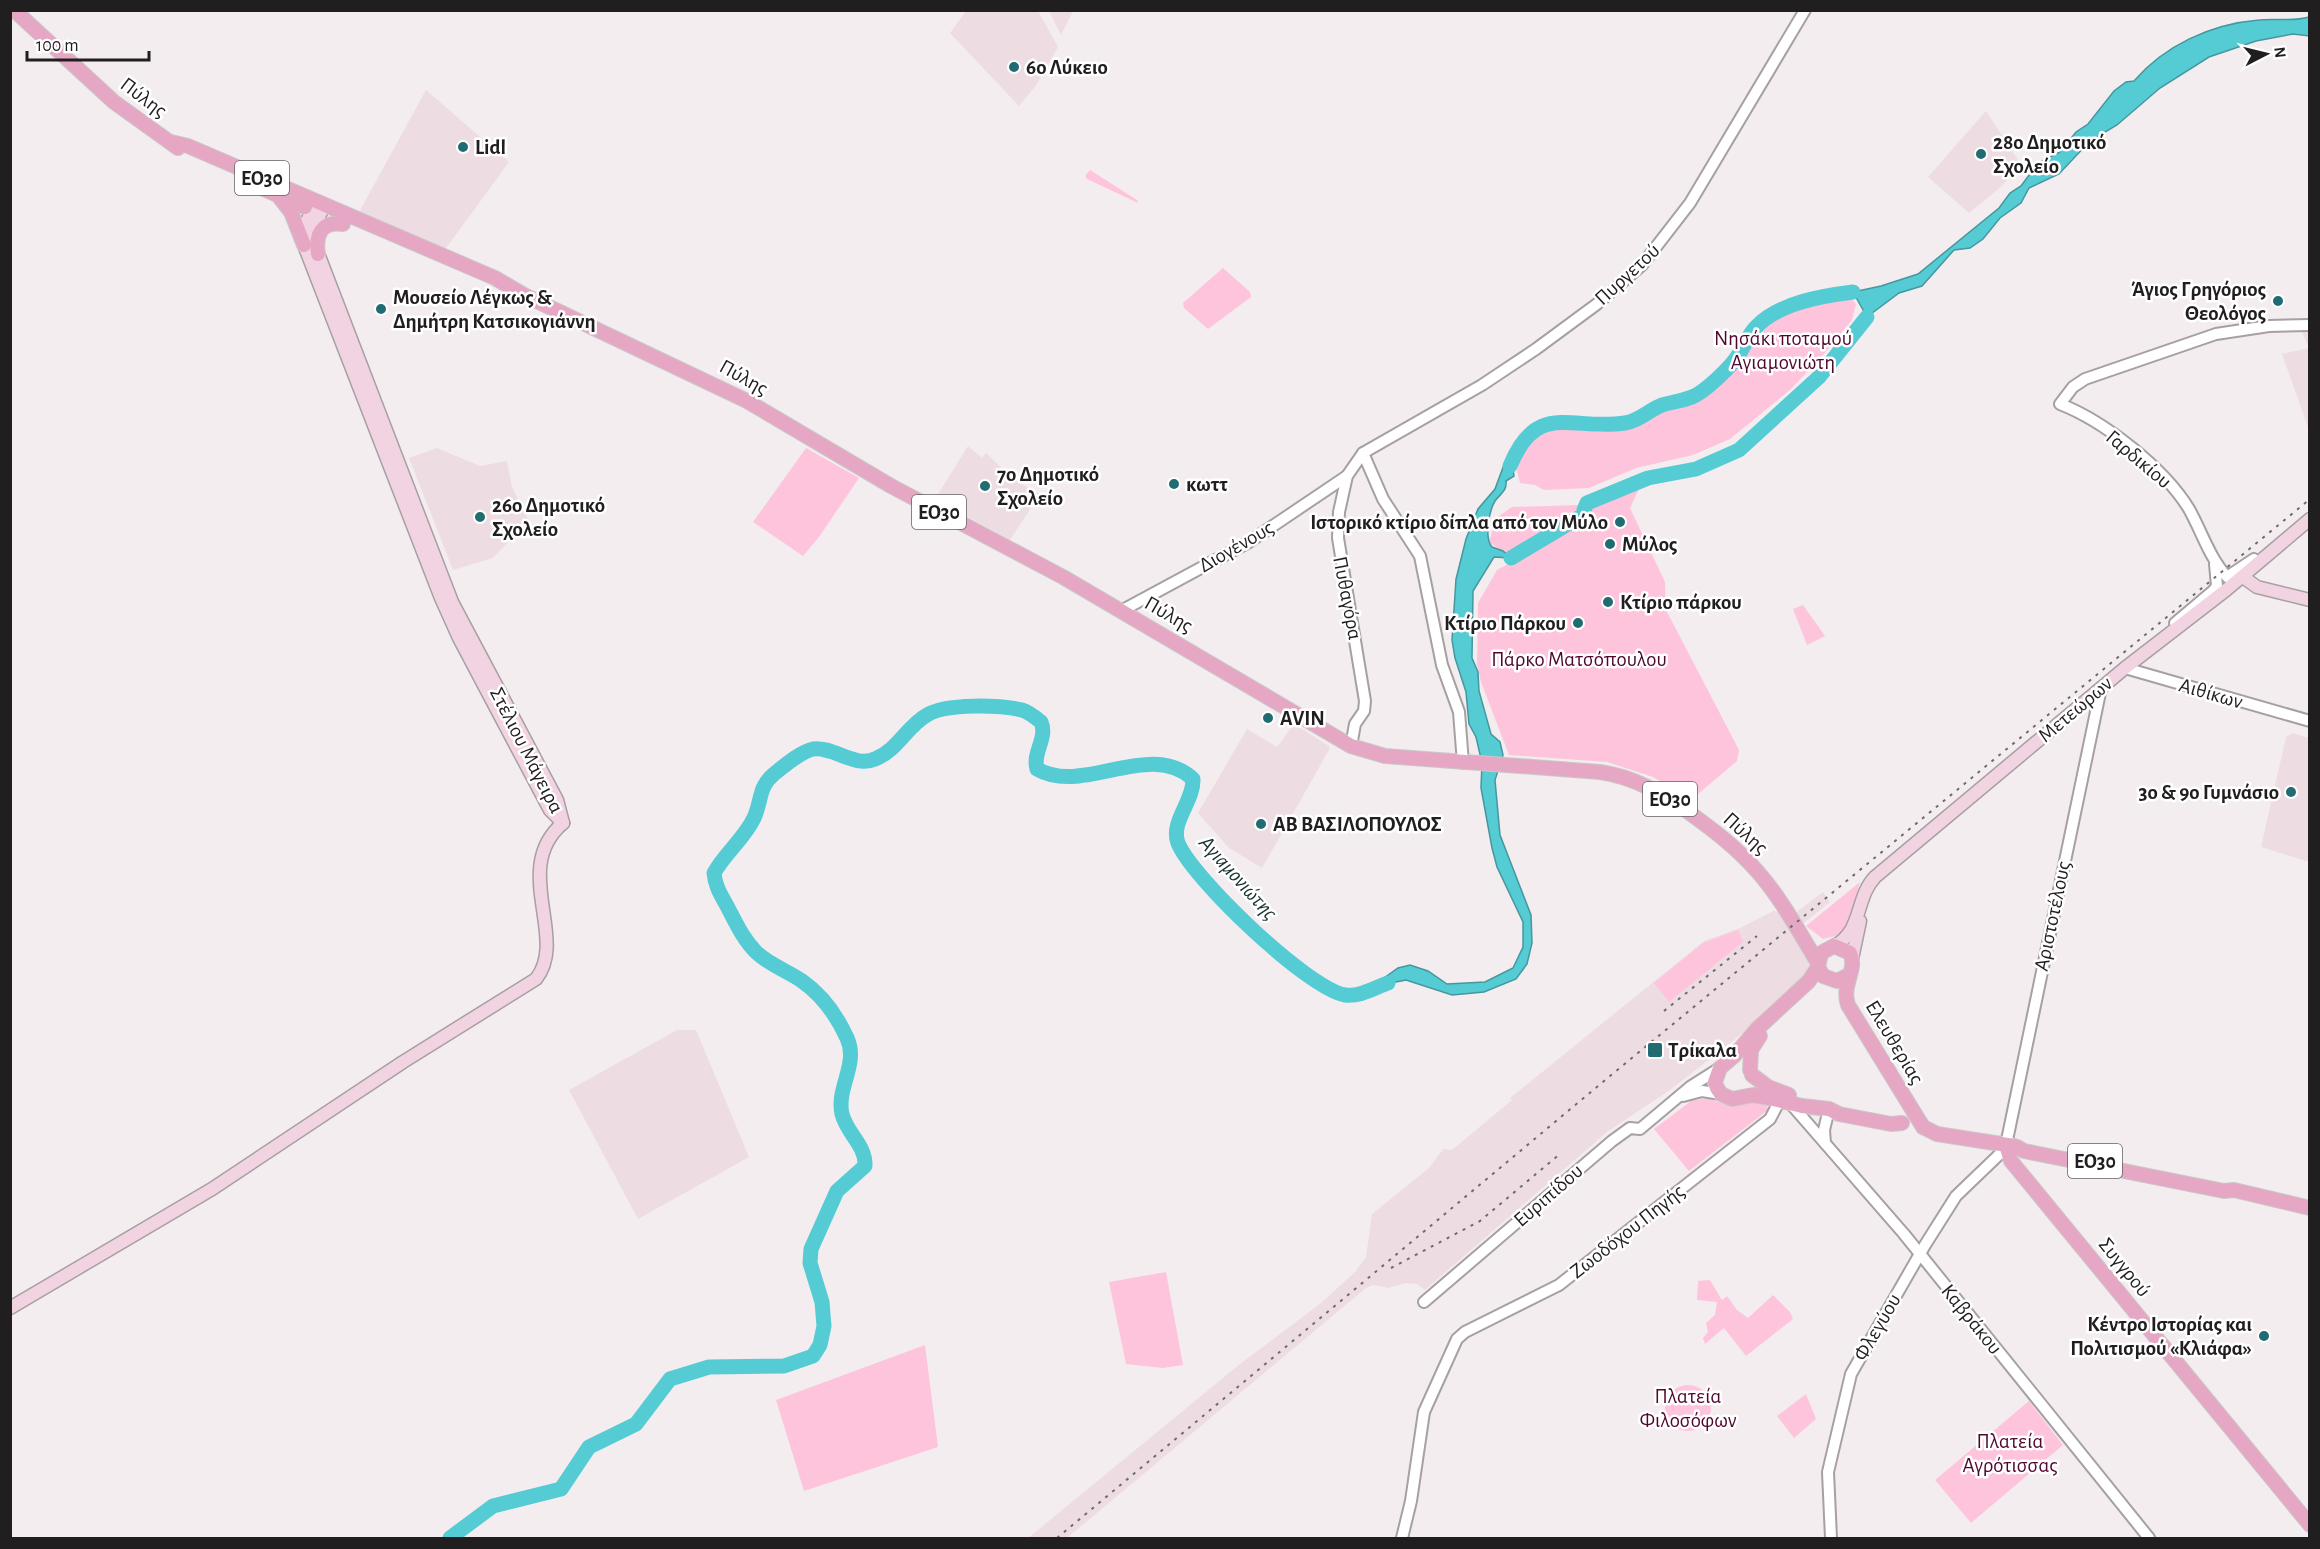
<svg xmlns="http://www.w3.org/2000/svg" width="2320" height="1549" viewBox="0 0 2320 1549" font-family="'Alegreya Sans',sans-serif">
	<rect width="100%" height="100%" fill="#f4edf0"/>
	<g fill="#eddde3">
		<path d="M966,11H1038L1058,47L1035,87L1019,106L950,33Z"/>
		<path d="M1049,11H1073L1061,35Z"/>
		<path d="M426,90L509,162L444,251L358,214Z"/>
		<path d="M1986,111L2022,166L1996,191L1969,213L1928,177Z"/>
		<path d="M2309,331H2310L2309,430L2282,354L2309,348L2302,332Z"/>
		<path d="M968,446L982,458L986,453L1013,479L1040,494L1010,540L935,499Z"/>
		<path d="M437,448L480,466L507,461L512,487L533,529L516,534L493,558L453,570L409,458Z"/>
		<path d="M1294,724L1329,746V750L1262,868L1229,848L1198,813L1247,729L1277,747Z"/>
		<path d="M2293,733L2309,738V862L2261,847L2286,737Z"/>
		<path d="M1823,892L1830,902L1794,931L1813,962L1811,969L1780,1003L1739,1036L1670,1090L1607,1132L1425,1290L1417,1284L1405,1283L1389,1288L1373,1285L1366,1288L1067,1538H1028L1240,1364L1321,1303L1355,1272L1366,1257L1372,1214L1429,1168L1443,1149L1452,1150L1512,1100L1510,1098L1704,941L1740,928L1773,911L1780,912L1786,920Z"/>
		<path d="M677,1030H696L749,1157L638,1219L569,1090Z"/>
	</g>
	<g fill="#fec4dc">
		<path d="M1090,170L1137,200L1138,203L1087,179L1085,176Z"/>
		<path d="M1223,268L1250,292L1251,297L1208,329L1184,308L1183,303Z"/>
		<path d="M1848,295L1856,304L1852,320L1824,354L1791,389L1730,439L1693,455L1636,468L1589,488L1544,490L1535,485L1520,483L1517,471L1519,457L1527,441L1545,431L1561,428L1601,432L1625,429L1663,409L1687,405L1707,391L1738,361L1757,330L1768,319L1788,309Z"/>
		<path d="M806,448L859,478L819,537L803,556L753,522Z"/>
		<path d="M1642,482L1630,508L1665,582L1666,610L1739,750L1737,761L1691,800L1653,777L1607,762L1509,755L1481,682L1477,664L1478,603L1497,570L1581,525L1576,514Z"/>
		<path d="M1578,505L1577,510L1563,515L1554,533L1529,542L1510,557L1489,542L1496,518L1512,507Z"/>
		<path d="M1803,605L1825,636L1807,645L1793,609Z"/>
		<path d="M1860,882L1849,920L1839,935L1823,939L1806,926Z"/>
		<path d="M1738,930L1743,942L1669,1002L1654,983L1703,943Z"/>
		<path d="M1708,1098C1736,1110 1742,1099 1767,1104L1768,1110L1689,1171L1654,1129L1691,1101Z"/>
		<path d="M1166,1272L1183,1365L1163,1368L1126,1364L1109,1282Z"/>
		<path d="M1710,1280L1722,1300L1727,1296L1737,1310L1748,1318L1773,1295L1790,1312L1793,1319L1746,1356L1724,1328L1705,1344L1703,1338L1708,1332L1706,1323L1715,1315L1717,1302L1697,1300L1698,1281Z"/>
		<path d="M925,1345L938,1447L804,1491L776,1400Z"/>
		<circle cx="1688" cy="1408" r="23"/>
		<path d="M1806,1394L1816,1419L1794,1438L1777,1416Z"/>
		<path d="M2029,1401L2063,1445L1971,1523L1935,1480Z"/>
	</g>
	<g fill="#55cbd4" stroke="#45979e" stroke-width="1.5">
		<path d="M2309,17V36L2293,34L2256,41L2209,57L2160,88L2117,125L2090,141L2059,174L2029,188L2021,203L2000,218L1983,239L1970,248L1954,250L1922,286L1899,293L1867,317L1853,292L1881,286L1918,274L1999,208L2010,193L2021,186L2038,163L2060,152L2076,132L2088,124L2114,91L2126,82L2134,81C2164,46 2210,24 2259,20C2275,18 2294,22 2309,17Z"/>
		<path d="M1505,462L1513,469L1514,476L1506,481C1507,491 1501,493 1495,501C1489,511 1484,538 1492,547L1503,551L1511,558L1494,557L1473,591L1472,658L1478,672L1479,691L1491,734L1500,742L1503,755L1495,780L1500,835L1531,915L1532,943L1527,964L1516,979L1484,992L1452,995L1406,980L1391,983L1384,978L1398,968L1410,965L1428,971L1447,984L1485,982L1513,968L1523,947V922L1497,867L1492,848L1481,788L1482,763L1476,737L1469,724L1466,692L1455,658L1452,640L1456,579L1466,539L1478,509L1495,489Z"/>
	</g>
	<g fill="none" stroke-linecap="round" stroke-linejoin="round">
		<g stroke="#55cbd4" stroke-width="15">
			<path d="M1510,466C1537,400 1571,431 1625,423C1639,421 1649,410 1662,405C1672,402 1682,401 1692,397C1705,392 1732,366 1739,354C1745,345 1748,335 1756,327C1779,303 1821,296 1853,292"/>
			<path d="M1584,510L1587,503L1648,478L1696,469L1739,450L1819,377L1867,317"/>
			<path d="M1511,558L1578,518"/>
			<path d="M450,1538L493,1506L561,1489L589,1447L636,1424L670,1379L709,1367L784,1366L813,1356L820,1345L824,1326L822,1302L810,1263L811,1249L837,1191L865,1166C866,1145 847,1134 842,1114C836,1088 859,1064 847,1038C837,1016 822,995 802,981C788,971 769,965 756,952C743,939 736,923 727,906C721,895 715,886 714,873C725,853 744,839 754,818C762,801 758,787 774,774C784,766 800,752 813,749C833,746 854,768 875,759C898,750 907,726 927,715C946,703 1000,705 1022,710C1029,712 1035,717 1041,722C1048,738 1032,753 1037,769C1083,796 1150,739 1193,779C1194,801 1170,822 1178,843C1192,878 1307,988 1345,995C1360,997 1374,988 1388,983"/>
		</g>
		<defs>
			<g id="tertiary">
				<path d="M1363,453L1383,499L1420,556L1442,665L1459,712L1463,763"/>
				<path d="M2254,559L2227,577C2209,557 2202,532 2189,509C2164,468 2104,421 2060,404L2073,387L2085,379L2216,334L2269,326L2310,325"/>
				<path d="M1121,611L1249,542L1347,476"/>
				<path d="M2175,623L2213,591L2217,586L2215,564"/>
				<path d="M2125,668L2310,721"/>
				<path d="M1351,746L1355,724L1364,711L1365,701L1338,538L1339,512L1347,476L1363,453L1482,385L1536,349L1597,304L1642,265L1690,203L1805,10"/>
				<path d="M1683,1096L1702,1091L1721,1094"/>
				<path d="M1790,1103L1904,1234L2149,1538"/>
				<path d="M1825,1143L1824,1130L1829,1109"/>
				<path d="M2006,1145L2101,688"/>
				<path d="M1424,1302L1612,1141L1630,1128L1640,1129L1690,1087L1720,1068"/>
				<path d="M1402,1538L1411,1501L1424,1412L1457,1339L1465,1332L1559,1285L1770,1119L1780,1100"/>
				<path d="M1831,1538L1828,1472L1851,1374L1925,1245L1956,1196L2006,1148"/>
			</g>
			<g id="secondary">
				<path d="M317,203L304,226V245L441,598L459,638L550,810L563,823"/>
				<path d="M324,206L314,227V243L452,602L557,800L563,823"/>
				<path d="M2243,577L2257,587L2310,600"/>
				<path d="M1834,946C1863,931 1855,898 1875,877L2125,668L2226,590L2310,519"/>
				<path d="M1852,959L1860,921"/>
				<path d="M10,1308L212,1189L403,1062L536,979C569,938 510,868 563,823"/>
			</g>
			<g id="primary">
				<path d="M14,10L114,102L178,148"/>
				<path d="M171,142L188,146L495,278L524,295L747,401L891,486L1063,577L1351,746L1385,756L1600,772C1634,777 1659,792 1687,811C1712,829 1736,847 1757,871C1781,898 1799,932 1818,963"/>
				<path d="M243,180L305,207"/>
				<path d="M280,198L291,212L304,245"/>
				<path d="M318,254C315,235 321,221 343,224"/>
				<path d="M1818,967L1809,981L1757,1029L1734,1056L1720,1068L1715,1082L1717,1088L1721,1094L1732,1099L1753,1095L1765,1097L1802,1106L1829,1109L1839,1114L1891,1124L1902,1123"/>
				<path d="M1849,975L1837,981L1823,976L1818,967L1821,953L1834,946L1850,953C1858,970 1841,984 1848,1005L1923,1127"/>
				<path d="M1750,1070L1751,1050L1760,1036"/>
				<path d="M1752,1075L1768,1087L1789,1095"/>
				<path d="M1923,1127L1937,1134L2014,1146"/>
				<path d="M2006,1145L2011,1161L2310,1525"/>
				<path d="M2017,1147L2024,1151L2224,1191L2234,1190L2310,1208"/>
			</g>
		</defs>
		<use href="#tertiary" stroke="#a6a0a2" stroke-width="14"/>
		<use href="#secondary" stroke="#a6a0a2" stroke-width="15"/>
		<use href="#primary" stroke="#c9c9c9" stroke-width="16"/>
		<use href="#tertiary" stroke="#fff" stroke-width="10"/>
		<use href="#secondary" stroke="#f2d3e2" stroke-width="12"/>
		<use href="#primary" stroke="#e6a7c4" stroke-width="14"/>
		<g stroke="#6f6b6d" stroke-width="2" stroke-dasharray="3 6" stroke-linecap="butt">
			<path d="M1664,1011L1757,936"/>
			<path d="M1391,1268L1480,1221L1561,1153"/>
			<path d="M1057,1538L1610,1076L2310,499"/>
		</g>
	</g>
	<g fill="#206c72" stroke="#fff" stroke-width="2">
		<circle cx="1014" cy="67" r="6"/>
		<circle cx="463" cy="147" r="6"/>
		<circle cx="1981" cy="154" r="6"/>
		<circle cx="2278" cy="301" r="6"/>
		<circle cx="381" cy="309" r="6"/>
		<circle cx="1174" cy="484" r="6"/>
		<circle cx="985" cy="486" r="6"/>
		<circle cx="480" cy="517" r="6"/>
		<circle cx="1620" cy="522" r="6"/>
		<circle cx="1610" cy="544" r="6"/>
		<circle cx="1608" cy="602" r="6"/>
		<circle cx="1578" cy="623" r="6"/>
		<circle cx="1268" cy="718" r="6"/>
		<circle cx="2291" cy="792" r="6"/>
		<circle cx="1261" cy="824" r="6"/>
		<rect x="1647" y="1042" width="16" height="16" rx="3"/>
		<circle cx="2264" cy="1336" r="6"/>
	</g>
	<g text-anchor="middle" stroke-width="5" stroke-linejoin="round" paint-order="stroke">
		<g fill="#fff" stroke="#636262" stroke-width="1.5">
			<rect x="235" y="161" width="54" height="34" rx="4.5"/>
			<rect x="912" y="495" width="54" height="34" rx="4.5"/>
			<rect x="1643" y="782" width="54" height="34" rx="4.5"/>
			<rect x="2068" y="1144" width="54" height="34" rx="4.5"/>
		</g>
		<g font-size="20" font-weight="bold" fill="#201e1f">
			<text x="262" y="185">ΕΟ30</text>
			<text x="939" y="519">ΕΟ30</text>
			<text x="1670" y="806">ΕΟ30</text>
			<text x="2095" y="1168">ΕΟ30</text>
		</g>
		<g font-size="21" font-weight="bold" fill="#201e1f" stroke="#fff" text-anchor="start">
			<text x="1026" y="74">6ο Λύκειο</text>
			<text x="1993" y="149">28ο Δημοτικό<tspan x="1993" dy="24">Σχολείο</tspan></text>
			<text x="475" y="154">Lidl</text>
			<text x="2266" y="296" text-anchor="end">Άγιος Γρηγόριος<tspan x="2266" dy="24">Θεολόγος</tspan></text>
			<text x="393" y="304">Μουσείο Λέγκως &amp;<tspan x="393" dy="24">Δημήτρη Κατσικογιάννη</tspan></text>
			<text x="997" y="481">7ο Δημοτικό<tspan x="997" dy="24">Σχολείο</tspan></text>
			<text x="1186" y="491">κωττ</text>
			<text x="492" y="512">26ο Δημοτικό<tspan x="492" dy="24">Σχολείο</tspan></text>
			<text x="1608" y="529" text-anchor="end">Ιστορικό κτίριο δίπλα από τον Μύλο</text>
			<text x="1622" y="551">Μύλος</text>
			<text x="1620" y="609">Κτίριο πάρκου</text>
			<text x="1566" y="630" text-anchor="end">Κτίριο Πάρκου</text>
			<text x="1280" y="725">AVIN</text>
			<text x="2279" y="799" text-anchor="end">3ο &amp; 9ο Γυμνάσιο</text>
			<text x="1273" y="831">ΑΒ ΒΑΣΙΛΟΠΟΥΛΟΣ</text>
			<text x="1668" y="1057">Τρίκαλα</text>
			<text x="2252" y="1331" text-anchor="end">Κέντρο Ιστορίας και<tspan x="2252" dy="24">Πολιτισμού «Κλιάφα»</tspan></text>
		</g>
		<g font-size="21" fill="#201e1f" stroke="#fff">
			<text transform="translate(144 97) rotate(37)" y="7">Πύλης</text>
			<text transform="translate(1627 274) rotate(-43)" y="7">Πυργετού</text>
			<text transform="translate(744 377) rotate(29)" y="7">Πύλης</text>
			<text transform="translate(2139 459) rotate(40)" y="7">Γαρδικίου</text>
			<text transform="translate(1236 546) rotate(-30)" y="7">Διογένους</text>
			<text transform="translate(1348 598) rotate(79)" y="7">Πυθαγόρα</text>
			<text transform="translate(1169 614) rotate(30)" y="7">Πύλης</text>
			<text transform="translate(2211 693) rotate(16)" y="7">Αιθίκων</text>
			<text transform="translate(2075 709) rotate(-40)" y="7">Μετεώρων</text>
			<text transform="translate(527 750) rotate(63)" y="7">Στέλιου Μάγειρα</text>
			<text transform="translate(1746 833) rotate(42)" y="7">Πύλης</text>
			<text transform="translate(2052 916) rotate(-78)" y="7">Αριστοτέλους</text>
			<text transform="translate(1895 1042) rotate(59)" y="7">Ελευθερίας</text>
			<text transform="translate(1548 1195) rotate(-41)" y="7">Ευριπίδου</text>
			<text transform="translate(1627 1231) rotate(-38)" y="7">Ζωοδόχου Πηγής</text>
			<text transform="translate(2125 1267) rotate(51)" y="7">Συγγρού</text>
			<text transform="translate(1972 1319) rotate(51)" y="7">Καβράκου</text>
			<text transform="translate(1877 1327) rotate(-60)" y="7">Φλεγύου</text>
		</g>
		<g font-size="21" fill="#4f072f" stroke="#fff">
			<text x="1783" y="345">Νησάκι ποταμού<tspan x="1783" dy="24">Αγιαμονιώτη</tspan></text>
			<text x="1579" y="666">Πάρκο Ματσόπουλου</text>
			<text x="1688" y="1403">Πλατεία<tspan x="1688" dy="24">Φιλοσόφων</tspan></text>
			<text x="2010" y="1448">Πλατεία<tspan x="2010" dy="24">Αγρότισσας</tspan></text>
		</g>
		<g font-size="22" font-style="italic" fill="#1b3031" stroke="#fff">
			<text transform="translate(1239 877) rotate(48)" y="8">Αγιαμονιώτης</text>
		</g>
	</g>
	<rect width="2320" height="1549" fill="none" stroke="#201e1f" stroke-width="24"/>
	<g transform="translate(2266 54) rotate(83)" stroke="#ffffff" stroke-width="4.5" paint-order="stroke">
	<path d="M0-4.5L10 22L0 15L-10 22Z" fill="#201e1f"/>
	<text y="-9" font-size="16" font-weight="bold" text-anchor="middle" fill="#201e1f">N</text>
	</g>
	<path d="M27 51v9h122v-9" fill="none" stroke="#201e1f" stroke-width="3"/>
	<text x="36" y="51" font-size="18" fill="#201e1f" stroke="#ffffff" stroke-width="4.5" paint-order="stroke">100 m</text>
</svg>
